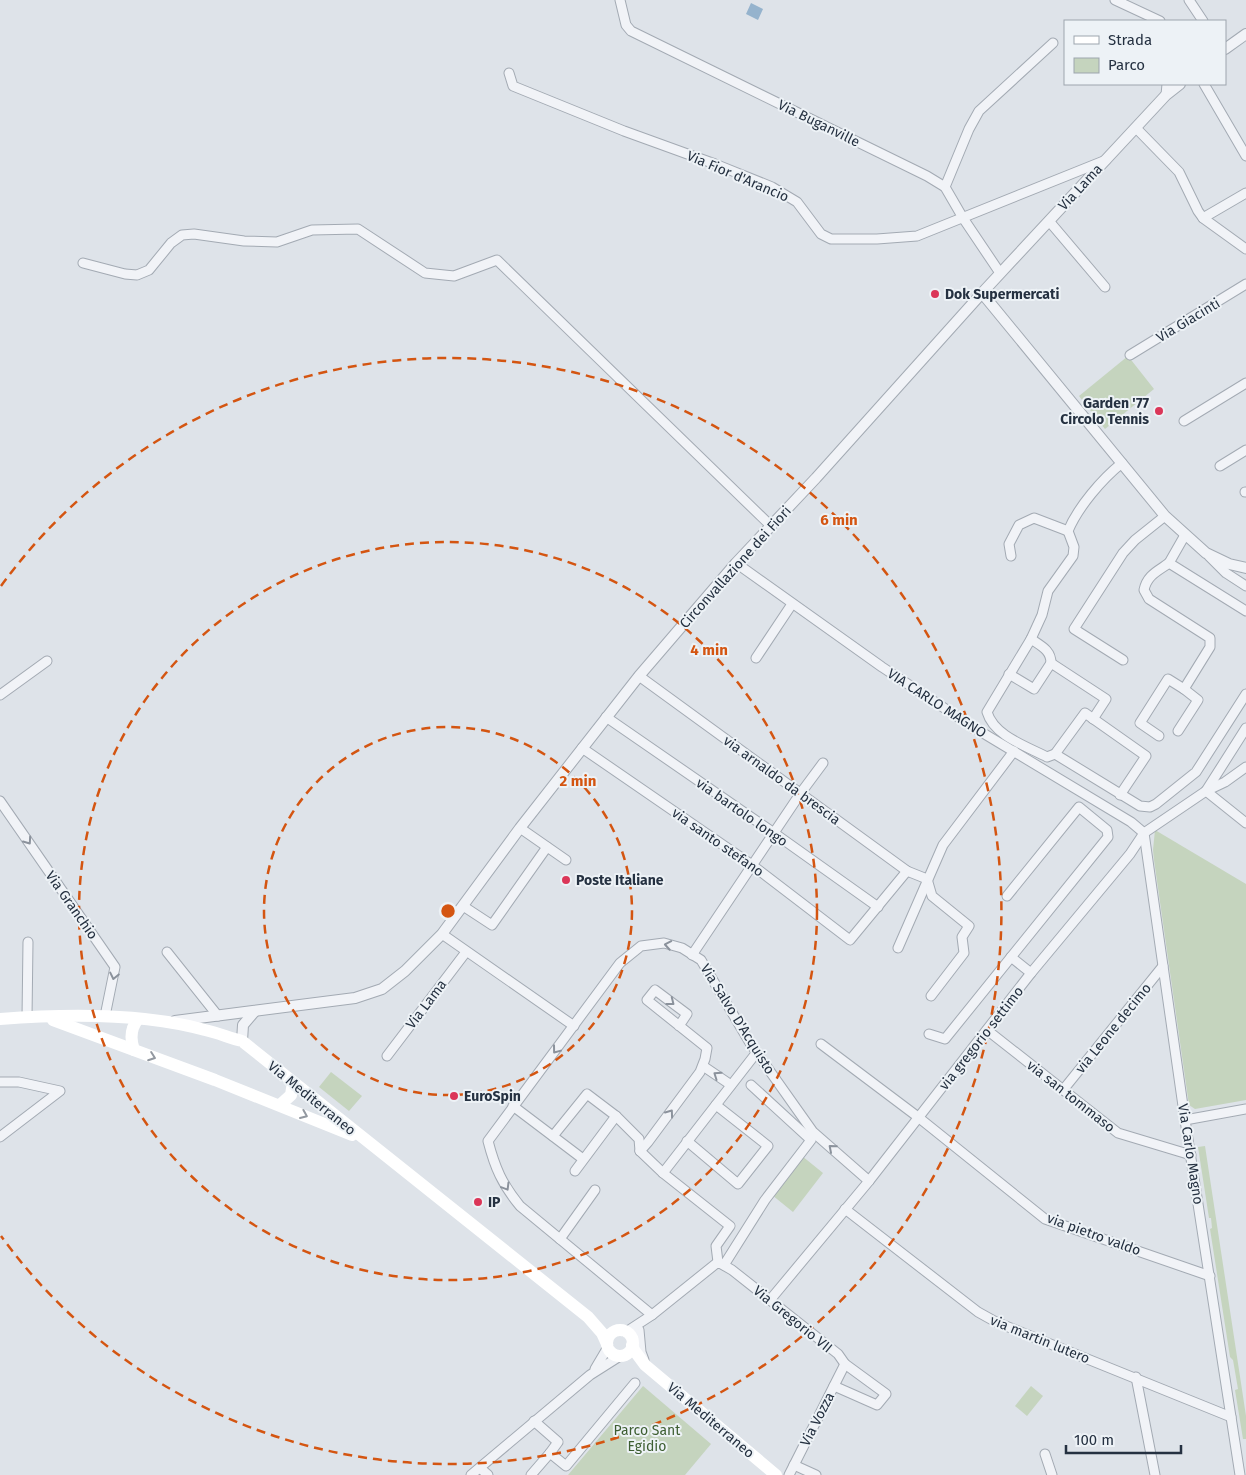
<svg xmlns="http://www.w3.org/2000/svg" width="1246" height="1475" viewBox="0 0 1246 1475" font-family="'Fira Sans',sans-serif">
	<rect width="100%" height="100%" fill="#dee3e9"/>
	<g fill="#c5d4be">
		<path d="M1128,356L1154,389L1105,429L1079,396Z"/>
		<path d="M1155,830L1246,884V1100L1195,1109L1189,1105L1154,860L1153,850Z"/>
		<path d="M331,1072L362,1096L349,1111L319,1087Z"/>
		<path d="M1205,1146L1246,1416V1440V1439H1243L1235,1390L1238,1389L1233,1360L1230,1357L1210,1229L1212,1228L1211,1218H1209L1198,1147Z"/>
		<path d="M802,1156L823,1173L793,1212L772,1195Z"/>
		<path d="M643,1386L711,1444L685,1475H568Z"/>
		<path d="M1031,1386L1043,1396L1027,1416L1015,1406Z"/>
	</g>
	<path fill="#95b3cd" d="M751,3L763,9L758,20L746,14Z"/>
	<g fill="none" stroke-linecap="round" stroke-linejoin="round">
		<defs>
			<g id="minor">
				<path d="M620,0L626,25L631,31L927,176L945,187L963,218L1000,273"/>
				<path d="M1115,0L1160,21"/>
				<path d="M1189,0L1203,21"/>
				<path d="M509,73L513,86L624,131L715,164L772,187L797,202L821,234L831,239H877L917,236L1106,160"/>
				<path d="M1204,84L1246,156"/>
				<path d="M1166,95L1167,84"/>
				<path d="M1136,128L1179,172L1198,211L1203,218L1246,249"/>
				<path d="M945,187L969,129L979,111L1053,43"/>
				<path d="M1203,218L1246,193"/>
				<path d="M1049,221L1105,287"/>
				<path d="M83,263L125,274L137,275L149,270L171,243L182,235L194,234L244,241L277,242L312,230L358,229L425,273L454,276L497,260L771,526"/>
				<path d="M1130,355L1246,284"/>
				<path d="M1184,421L1246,383"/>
				<path d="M1122,463C1102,479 1078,507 1068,531L1074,547L1073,556L1048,591L1042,615L1031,639L987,712C994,736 1026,746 1047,757L1055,754L1140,806L1150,807L1156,804L1196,772L1246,694"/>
				<path d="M1220,466L1246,450"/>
				<path d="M1245,492H1246"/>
				<path d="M1185,535L1169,563L1246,611"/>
				<path d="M1011,556L1009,544L1019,525L1034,518L1068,531"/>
				<path d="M1209,556L1226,573L1246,586"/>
				<path d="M736,563L882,667L973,727L1131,822L1144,833L1185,1120L1240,1475"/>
				<path d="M1169,563C1158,571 1147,575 1144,590L1149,599L1210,638V647L1184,689L1198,700L1178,731"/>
				<path d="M1031,639C1041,646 1051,650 1051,663"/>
				<path d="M756,658L792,604"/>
				<path d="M1123,660L1074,629L1123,553L1135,540L1165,516"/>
				<path d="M1009,674L1034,689L1051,663L1106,699L1093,719"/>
				<path d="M639,676L907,871L927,879L932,896L969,926L962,937L964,953L931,996"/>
				<path d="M0,695L47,661"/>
				<path d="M606,717L774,833L878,907"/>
				<path d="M1159,736L1140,723L1168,679L1184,689"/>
				<path d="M582,748L752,865L850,940L907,871"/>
				<path d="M1055,754L1085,713L1146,756L1120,795"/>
				<path d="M1206,791L1246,728"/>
				<path d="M1206,791L1246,823"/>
				<path d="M0,801L115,967L105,1016"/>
				<path d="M520,828L566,860"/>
				<path d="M463,906L492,925L547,847"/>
				<path d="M442,934L574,1026"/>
				<path d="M898,948L943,845L1014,751"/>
				<path d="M167,952L218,1016"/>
				<path d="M692,955L800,794L823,763"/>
				<path d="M1011,957L1031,973"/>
				<path d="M27,1017L28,942"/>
				<path d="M987,1030L1118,1133L1191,1155"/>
				<path d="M929,1034L945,1039L1108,837L1107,830L1079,807L1007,896"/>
				<path d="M821,1044L918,1117L1045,1219L1210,1276"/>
				<path d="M387,1056L466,952"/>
				<path d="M703,1066L731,1085"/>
				<path d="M0,1082H19L60,1091L0,1137"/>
				<path d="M1063,1090L1163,966"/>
				<path d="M513,1106L583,1159"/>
				<path d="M616,1116L639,1139L640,1151"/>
				<path d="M1185,1120L1246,1109"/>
				<path d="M553,1136L587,1094L616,1116L575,1171"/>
				<path d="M687,1141L738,1184L768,1146L716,1105"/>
				<path d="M640,1151L648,1142L700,1072L705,1059L707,1048L647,1000L655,990L687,1014L679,1026"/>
				<path d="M640,1151L663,1173L730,1226L716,1246L718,1262"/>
				<path d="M663,1173L757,1052"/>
				<path d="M845,1209L978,1312L996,1322L1231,1417"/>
				<path d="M560,1239L595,1190"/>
				<path d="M724,1265L765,1200L811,1140L751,1085"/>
				<path d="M770,1300L869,1181L1031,973L1130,854L1144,833L1206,791L1225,782L1246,767"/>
				<path d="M652,1315L520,1206C502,1184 495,1168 488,1141L620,963L641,946L664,943L682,948L701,960L750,1043L813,1132L869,1181"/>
				<path d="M639,1330L641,1352L644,1360"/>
				<path d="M626,1332L652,1315L718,1262L732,1270L838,1354L845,1364L886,1394L877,1405L834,1386"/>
				<path d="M595,1369L608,1347"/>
				<path d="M1136,1377L1155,1475"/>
				<path d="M534,1421L558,1442L550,1453"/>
				<path d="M1045,1454L1052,1475"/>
				<path d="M794,1465L816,1475"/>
				<path d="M480,1468L488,1475"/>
				<path d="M471,1475L590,1375L620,1356"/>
				<path d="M531,1475L550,1453L566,1466L635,1383"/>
				<path d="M789,1475L845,1364"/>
			</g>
			<g id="tertiary">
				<path d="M1225,49L1246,34"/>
				<path d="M982,293L1166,95L1180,84"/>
				<path d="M175,1021L355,998L382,989L405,971L442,934L520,828L639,676L736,563L816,478L982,293L1165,516L1206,553L1229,564L1246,568"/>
				<path d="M242,1041L243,1025L255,1011"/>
			</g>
		</defs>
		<use href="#minor" stroke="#a3aab3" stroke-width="11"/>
		<use href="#tertiary" stroke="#a3aab3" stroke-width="12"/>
		<use href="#minor" stroke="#f1f3f7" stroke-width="9"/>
		<use href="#tertiary" stroke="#f1f3f7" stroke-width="10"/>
		<g stroke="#fff" stroke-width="12">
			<path d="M0,1019C63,1014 144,1013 205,1030C218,1033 230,1038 242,1041L588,1317L602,1333L607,1344"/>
			<path d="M53,1020L215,1080L352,1135"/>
			<path d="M134,1050C130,1039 130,1029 138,1019"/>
			<path d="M280,1105L291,1095L293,1082"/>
			<circle cx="620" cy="1343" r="13"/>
			<path d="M632,1345L634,1350L645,1365L776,1475"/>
		</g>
	</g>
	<defs><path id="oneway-chevron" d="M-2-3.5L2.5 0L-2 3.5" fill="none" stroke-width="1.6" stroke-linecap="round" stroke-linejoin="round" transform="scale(1.25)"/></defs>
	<g stroke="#8b929c">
		<use href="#oneway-chevron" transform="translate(28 841) rotate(55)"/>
		<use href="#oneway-chevron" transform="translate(668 945) rotate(-170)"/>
		<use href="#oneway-chevron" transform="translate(114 976) rotate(102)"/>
		<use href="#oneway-chevron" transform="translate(671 1002) rotate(38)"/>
		<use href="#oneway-chevron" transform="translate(556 1050) rotate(127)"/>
		<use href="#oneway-chevron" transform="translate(717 1075) rotate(-145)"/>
		<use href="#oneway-chevron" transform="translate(670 1113) rotate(-54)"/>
		<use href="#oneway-chevron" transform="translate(832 1148) rotate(-139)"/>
		<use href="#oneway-chevron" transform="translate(506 1187) rotate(59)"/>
	</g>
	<g stroke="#9298a0">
		<use href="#oneway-chevron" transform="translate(152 1057) rotate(20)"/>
		<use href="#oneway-chevron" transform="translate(304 1115) rotate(23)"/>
	</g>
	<g fill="none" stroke="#d45511" stroke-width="2.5" stroke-dasharray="9 6">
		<circle cx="448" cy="911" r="184"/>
		<circle cx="448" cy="911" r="369"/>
		<path d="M1 586A553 553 0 1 1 1 1236"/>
	</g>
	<g fill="#db3658" stroke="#edf2f6" stroke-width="2">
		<circle cx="935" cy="294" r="5"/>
		<circle cx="1159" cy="411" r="5"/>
		<circle cx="566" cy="880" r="5"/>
		<circle cx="454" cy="1096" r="5"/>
		<circle cx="478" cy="1202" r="5"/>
	</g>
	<g text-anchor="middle" stroke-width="4" stroke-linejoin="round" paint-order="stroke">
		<g font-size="14" fill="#253141" stroke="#edf2f6">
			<text transform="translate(819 123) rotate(26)" y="5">Via Buganville</text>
			<text transform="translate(738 176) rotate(23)" y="5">Via Fior d'Arancio</text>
			<text transform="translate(1080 187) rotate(-47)" y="5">Via Lama</text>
			<text transform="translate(1188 320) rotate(-31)" y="5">Via Giacinti</text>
			<text transform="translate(735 567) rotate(-48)" y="5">Circonvallazione dei Fiori</text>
			<text transform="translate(937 703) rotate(33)" y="5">VIA CARLO MAGNO</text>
			<text transform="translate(782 780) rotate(36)" y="5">via arnaldo da brescia</text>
			<text transform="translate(742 812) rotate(35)" y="5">via bartolo longo</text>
			<text transform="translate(718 842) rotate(35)" y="5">via santo stefano</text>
			<text transform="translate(72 905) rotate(55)" y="5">Via Granchio</text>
			<text transform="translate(426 1004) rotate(-53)" y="5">Via Lama</text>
			<text transform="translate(738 1019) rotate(58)" y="5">Via Salvo D'Acquisto</text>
			<text transform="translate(1113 1028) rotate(-51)" y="5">via Leone decimo</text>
			<text transform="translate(981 1038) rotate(-52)" y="5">via gregorio settimo</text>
			<text transform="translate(1071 1096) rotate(38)" y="5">via san tommaso</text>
			<text transform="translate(312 1098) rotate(39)" y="5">Via Mediterraneo</text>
			<text transform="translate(1191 1154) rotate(81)" y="5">Via Carlo Magno</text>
			<text transform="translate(1094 1234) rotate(20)" y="5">via pietro valdo</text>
			<text transform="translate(793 1319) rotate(39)" y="5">Via Gregorio VII</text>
			<text transform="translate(1040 1339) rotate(22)" y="5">via martin lutero</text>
			<text transform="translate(817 1419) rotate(-63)" y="5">Via Vozza</text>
			<text transform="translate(711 1420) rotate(40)" y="5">Via Mediterraneo</text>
		</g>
		<g font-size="14" font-weight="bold" fill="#253141" stroke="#edf2f6" text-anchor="start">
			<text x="945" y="299">Dok Supermercati</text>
			<text x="1149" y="408" text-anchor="end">Garden '77<tspan x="1149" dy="16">Circolo Tennis</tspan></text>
			<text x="576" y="885">Poste Italiane</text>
			<text x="464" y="1101">EuroSpin</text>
			<text x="488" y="1207">IP</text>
		</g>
		<g font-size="14" fill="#3d5e31" stroke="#edf2f6">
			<text x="647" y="1435">Parco Sant<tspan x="647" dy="16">Egidio</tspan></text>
		</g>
	</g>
	<circle cx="448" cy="911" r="8" fill="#d45511" stroke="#edf2f6" stroke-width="2.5"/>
	<g font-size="15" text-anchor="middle" font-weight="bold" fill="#d45511" stroke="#edf2f6" stroke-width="4" stroke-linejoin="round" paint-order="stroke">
		<text x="839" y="525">6 min</text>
		<text x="709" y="655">4 min</text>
		<text x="578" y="786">2 min</text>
	</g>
	<rect x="1064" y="20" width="162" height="65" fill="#edf2f6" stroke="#9da5ae"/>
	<rect x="1074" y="36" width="25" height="8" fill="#ffffff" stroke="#9da5ae"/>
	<text x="1108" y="45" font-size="15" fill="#253141">Strada</text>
	<rect x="1074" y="58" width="25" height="15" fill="#c5d4be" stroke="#9da5ae"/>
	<text x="1108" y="70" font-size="15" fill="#253141">Parco</text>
	<path d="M1066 1445v8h115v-8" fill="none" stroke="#253141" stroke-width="2.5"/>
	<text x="1074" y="1445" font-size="15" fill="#253141" stroke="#edf2f6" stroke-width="4" paint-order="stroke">100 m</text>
</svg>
